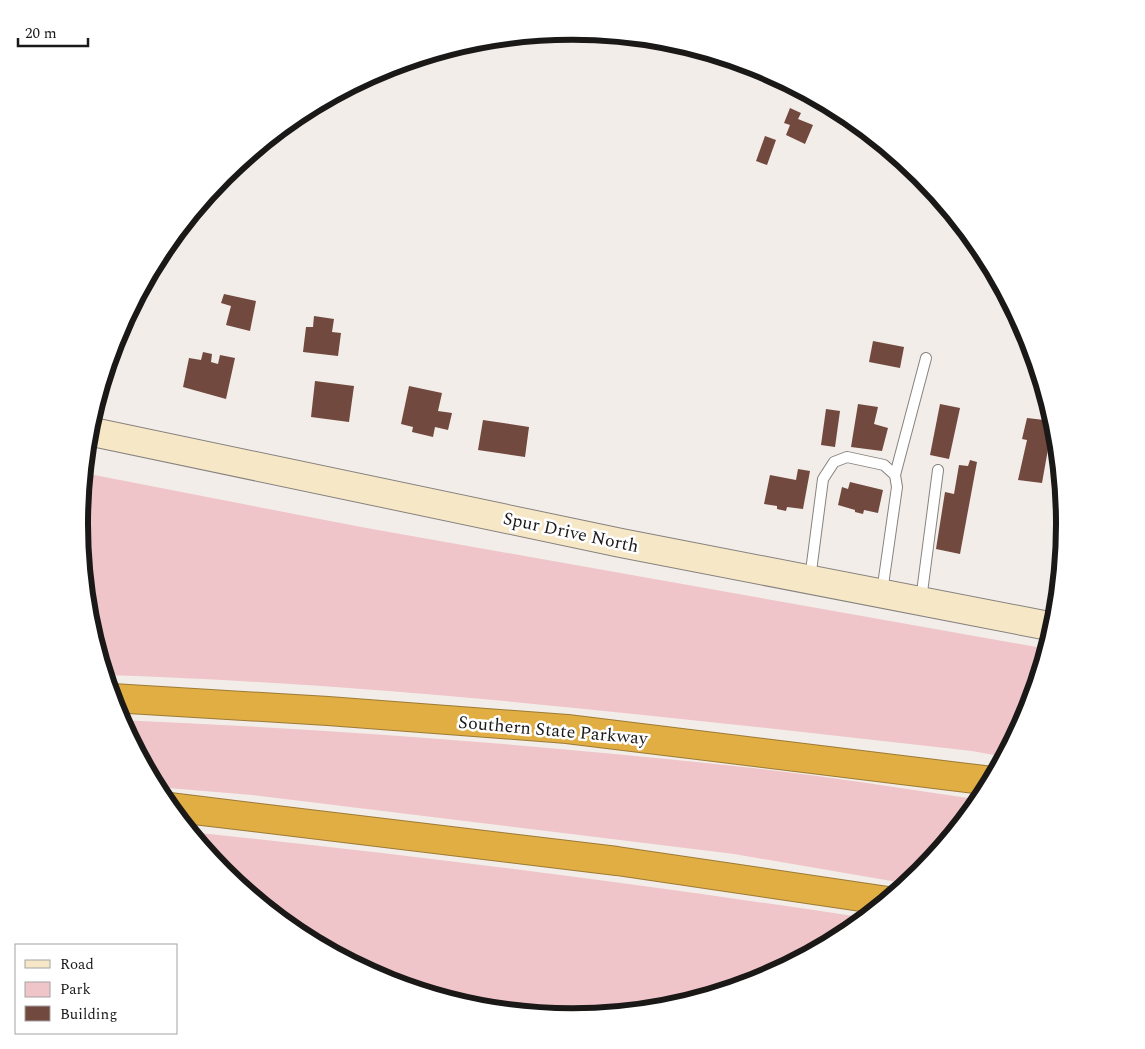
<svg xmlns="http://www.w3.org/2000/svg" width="1145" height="1049" viewBox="0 0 1145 1049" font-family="Spectral,serif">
	<rect width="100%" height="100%" fill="#f2ede9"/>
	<g fill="#f0c5c9">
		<path d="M84,473L361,527L1048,649L1028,714L1005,757L972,751C684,719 395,684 105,675L89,620L79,524Z"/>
		<path d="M120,720C332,729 543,745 753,768C830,777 906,789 982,800L921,873L909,884L734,854L252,795L156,787Z"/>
		<path d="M190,832C416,855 642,884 866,918L846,935L761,980L668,1008L572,1018L476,1008L383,980L298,934L224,873Z"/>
	</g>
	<g fill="#72493e">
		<path d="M790,108L801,113L798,119L813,125L805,144L786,135L790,125L784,123Z"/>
		<path d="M765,136L776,140L767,165L756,161Z"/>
		<path d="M224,294L256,301L250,331L226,325L231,306L221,303Z"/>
		<path d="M314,316L334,319L332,332L341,333L338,356L303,352L306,327H313Z"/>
		<path d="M873,341L904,347L900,368L869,362Z"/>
		<path d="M203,352L212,354L211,362L218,364L220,355L235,358L226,399L183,387L189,358L201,360Z"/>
		<path d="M315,381L354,386L349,422L311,417Z"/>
		<path d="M409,386L442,393L438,411L452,413L448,430L435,427L433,437L412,432L413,427L401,424Z"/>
		<path d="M858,404L878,407L874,424L888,428L882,451L851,447Z"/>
		<path d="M940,404L960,408L949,459L930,455Z"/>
		<path d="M826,409L840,411L835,447L821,445Z"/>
		<path d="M1027,418L1053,421L1042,483L1018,480L1027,440L1022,439Z"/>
		<path d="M483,420L529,427L525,457L478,450Z"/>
		<path d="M970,460L977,462L960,554L936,549L945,492L954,494L959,465L968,466Z"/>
		<path d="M798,469L810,471L803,509L787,507L786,511L777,509V506L764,504L770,475L796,480Z"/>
		<path d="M850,482L883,490L878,513L864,510L863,514L855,512V510L838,505L842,487L848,489Z"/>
	</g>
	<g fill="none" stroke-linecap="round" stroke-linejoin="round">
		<defs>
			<g id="lane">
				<path d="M895,475L926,358"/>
				<path d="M810,579L823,479L834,462L847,457L884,465L895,475L897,487L882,592"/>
				<path d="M921,600L938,470"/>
			</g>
			<path id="secondary" d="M88,431L621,543L1054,627"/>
			<g id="highway">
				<path d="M112,698L328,711L567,729L992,781"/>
				<path d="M169,807L617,861L888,901"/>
			</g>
		</defs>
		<use href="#lane" stroke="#87827e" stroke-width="12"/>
		<use href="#secondary" stroke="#87827e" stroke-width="30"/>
		<use href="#highway" stroke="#9c7a35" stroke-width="30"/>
		<use href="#lane" stroke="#fff" stroke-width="10"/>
		<use href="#secondary" stroke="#f6e7c7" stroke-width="28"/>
		<use href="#highway" stroke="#e1ae44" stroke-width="28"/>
	</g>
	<g text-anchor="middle" stroke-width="5" stroke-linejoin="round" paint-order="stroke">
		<g font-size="18" fill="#1b1918" stroke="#fff">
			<text transform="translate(571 532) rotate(12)" y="6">Spur Drive North</text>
			<text transform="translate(553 730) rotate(5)" y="6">Southern State Parkway</text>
		</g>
	</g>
	<path d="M0 0H1145V1049H0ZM88 524a484 484 0 1 1 968 0a484 484 0 1 1-968 0Z" fill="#fff" fill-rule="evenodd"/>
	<path fill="none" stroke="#1b1918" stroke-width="6" d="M88 524a484 484 0 1 1 968 0a484 484 0 1 1-968 0Z"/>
	<rect x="15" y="944" width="162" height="90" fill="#ffffff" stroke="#a4a3a3"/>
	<rect x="25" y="960" width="25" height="8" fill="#f6e7c7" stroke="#a4a3a3"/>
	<text x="60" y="969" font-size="15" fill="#1b1918">Road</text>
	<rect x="25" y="982" width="25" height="15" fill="#f0c5c9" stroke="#a4a3a3"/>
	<text x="60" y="994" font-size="15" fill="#1b1918">Park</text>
	<rect x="25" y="1006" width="25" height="15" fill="#72493e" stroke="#a4a3a3"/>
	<text x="60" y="1019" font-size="15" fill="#1b1918">Building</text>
	<path d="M18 38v8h70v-8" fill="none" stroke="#1b1918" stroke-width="2.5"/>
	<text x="25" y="38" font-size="15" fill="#1b1918" stroke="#ffffff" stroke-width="4" paint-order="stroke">20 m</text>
</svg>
